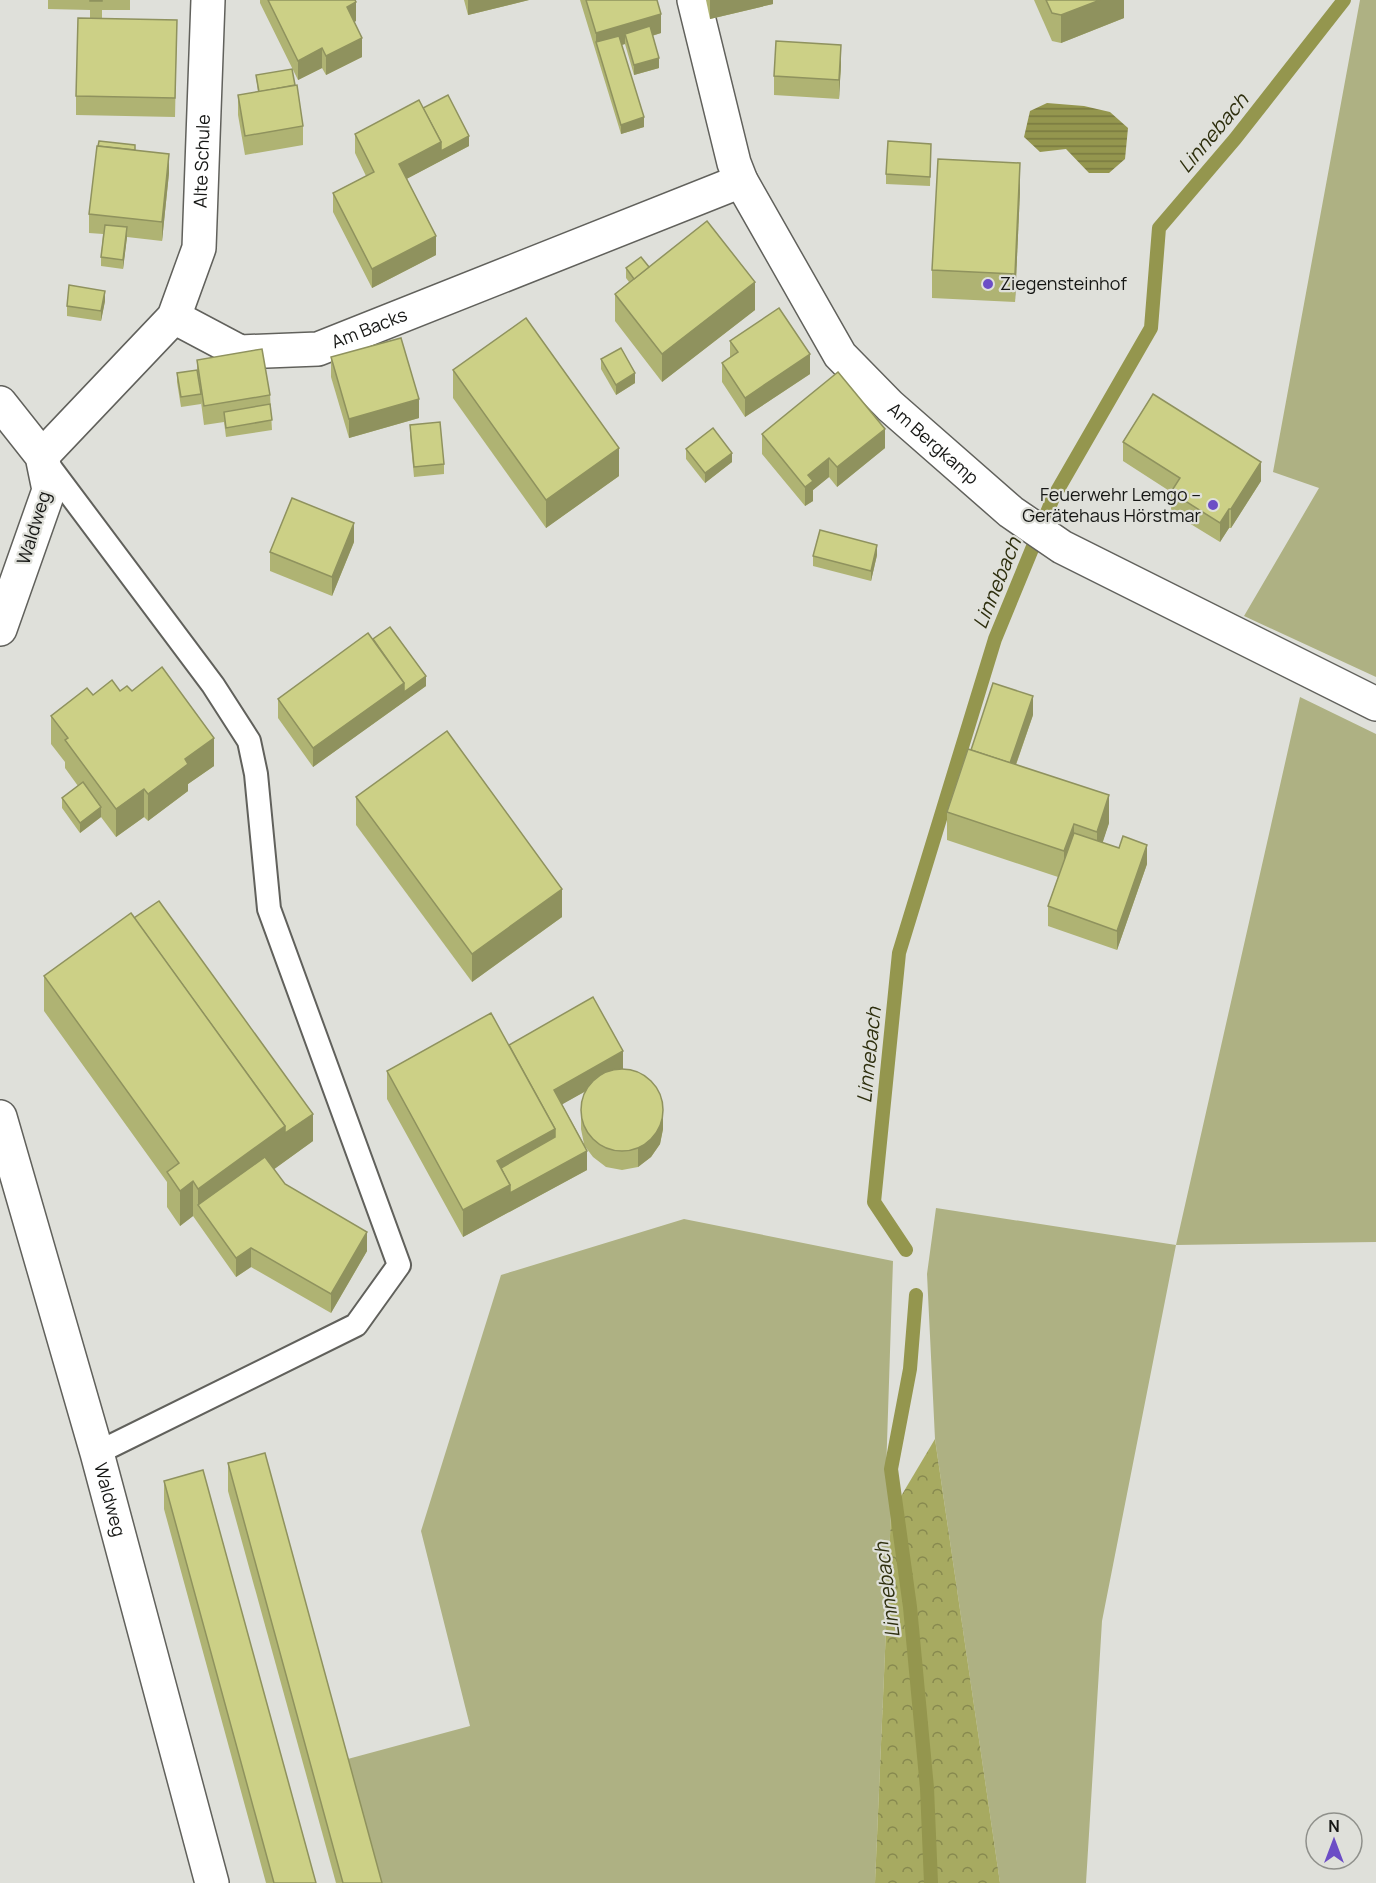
<svg xmlns="http://www.w3.org/2000/svg" width="1376" height="1883" viewBox="0 0 1376 1883" font-family="Manrope,sans-serif">
	<defs>
		<pattern id="forest-crowns" width="20" height="18" patternUnits="userSpaceOnUse" patternTransform="scale(1.5)"><rect width="20" height="18" fill="#a7aa61"/><path d="M2 6a3 3 0 1 1 6 0M12 15a3 3 0 1 1 6 0" fill="none" stroke="#87894f"/></pattern>
		<pattern id="water-rules" width="6" height="5" patternUnits="userSpaceOnUse" patternTransform="scale(1.5)"><rect width="6" height="5" fill="#94964e"/><path d="M0 2.5h6" fill="none" stroke="#787940"/></pattern>
	</defs>
	<rect width="100%" height="100%" fill="#dfe0da"/>
	<g fill="#aeb183">
		<path d="M1360,0H1376V677L1244,616L1319,488L1273,472Z"/>
		<path d="M1300,697L1376,734V1242L1176,1245L1102,1621L1086,1883H1000L935,1439L927,1274L936,1208L1176,1245Z"/>
		<path d="M684,1219L893,1261L886,1473L891,1513L875,1883H379L344,1760L470,1726L421,1531L501,1275Z"/>
	</g>
	<path fill="url(#forest-crowns)" d="M935,1439L998,1869L1000,1883H875L891,1513Z"/>
	<path fill="url(#water-rules)" d="M1047,103L1084,106L1110,112L1128,128L1125,159L1109,173H1089L1066,149L1040,152L1024,137L1030,111Z"/>
	<g fill="none" stroke-linecap="round" stroke-linejoin="round">
		<g stroke="#94964e" stroke-width="14">
			<path d="M906,1250L874,1202L899,953L995,639L1053,498L1151,328L1159,228L1235,139L1344,0"/>
			<path d="M916,1295L910,1369L891,1469L910,1607L927,1788L931,1883"/>
		</g>
		<defs>
			<path id="lane" d="M46,462L213,685L249,741L256,774L269,909L399,1265L356,1325L97,1453"/>
			<g id="street">
				<path id="s1" d="M174,317L240,352L318,349L741,181"/>
				<path d="M0,403L42,456L49,490L0,629"/>
				<path id="s2" d="M42,456L174,317L199,248L208,0"/>
				<path id="s3" d="M0,1117L97,1453L212,1883"/>
			</g>
			<g id="secondary">
				<path id="s4" d="M694,0L734,163L741,181L840,355L890,406L1011,512L1062,547L1376,704"/>
			</g>
		</defs>
		<use href="#lane" stroke="#61615c" stroke-width="26"/>
		<use href="#street" stroke="#61615c" stroke-width="36"/>
		<use href="#secondary" stroke="#61615c" stroke-width="36"/>
		<use href="#lane" stroke="#fff" stroke-width="22"/>
		<use href="#street" stroke="#fff" stroke-width="33"/>
		<use href="#secondary" stroke="#fff" stroke-width="33"/>
	</g>
	<g fill="#afb373" fill-rule="evenodd">
		<path d="M48,0H130V10H102V19L177,20L175,117L76,115V96L90,18V10L48,9Z"/>
		<path d="M260,0H355L356,21L354,22L362,57L326,75L322,68L298,80L260,3Z"/>
		<path d="M464,0H529L468,15Z"/>
		<path d="M580,0H657L661,33L652,36L659,68L634,75L625,44L621,45L644,127L621,134Z"/>
		<path d="M706,0H773V4L710,19Z"/>
		<path d="M1034,0H1124V18L1061,43L1052,41Z"/>
		<path d="M841,64L839,99L774,95V76Z"/>
		<path d="M256,75L303,126V145L245,155L238,115V95L258,92Z"/>
		<path d="M423,108L469,146L406,179L436,255L372,288L333,212V193L366,176L355,153V134Z"/>
		<path d="M931,144L930,186L886,184V174Z"/>
		<path d="M135,150L169,173L162,241L127,237L123,269L101,266V257L103,234L89,233V214Z"/>
		<path d="M1020,191L1015,302L932,298V270Z"/>
		<path d="M649,267L755,310L662,382L615,321V294L629,282L626,278V268Z"/>
		<path d="M105,301L101,321L67,316V306Z"/>
		<path d="M730,341L810,374L745,417L722,382V363L730,358Z"/>
		<path d="M331,357L419,418L349,438L331,377Z"/>
		<path d="M601,359L635,383L616,395L601,369Z"/>
		<path d="M197,360L270,395L272,430L226,437L224,422L204,425L201,402V404L181,407L177,382V373L197,370Z"/>
		<path d="M453,370L619,476L546,528L453,398Z"/>
		<path d="M410,425L444,464V474L414,477L410,435Z"/>
		<path d="M762,434L885,448L837,487L829,477L813,490V501L805,506L762,454Z"/>
		<path d="M1123,442L1261,481L1231,528H1229L1220,542L1171,512V492L1123,461Z"/>
		<path d="M686,449L732,462L705,483L686,459Z"/>
		<path d="M354,542L332,596L270,571V552Z"/>
		<path d="M877,555L871,581L813,566V556Z"/>
		<path d="M373,639L426,686L313,767L278,718V699Z"/>
		<path d="M120,691H132L214,766L188,784V791L148,821L144,817L116,837L101,817L80,833L62,808V798L78,786L65,768V762L51,744V716L93,695Z"/>
		<path d="M1033,715L1016,765L1109,823L1102,843L1147,864L1117,950L1048,926V906L1058,877L947,840V812L971,750Z"/>
		<path d="M356,797L562,917L472,982L356,825Z"/>
		<path d="M44,976L313,1141L274,1169L285,1184L367,1251L331,1313L251,1267L236,1277L193,1216L180,1226L167,1207V1182L44,1011Z"/>
		<path d="M509,1045L623,1069L663,1129L660,1144L651,1157L638,1167L622,1170L606,1167L593,1157L584,1145L587,1170L463,1237L387,1099V1071ZM586,1091L581,1110V1129L584,1144L562,1104Z"/>
		<path d="M228,1463L382,1883H336L228,1491Z"/>
		<path d="M164,1481L316,1883H266L164,1509Z"/>
	</g>
	<g fill="#8f925e">
		<path d="M468,0H529L468,15Z"/>
		<path d="M710,0H773V4L710,19Z"/>
		<path d="M1100,0H1124V18L1061,43V15Z"/>
		<path d="M356,2V21L347,26V7Z"/>
		<path d="M661,14V33L627,43L625,34V44L599,51L596,42V33Z"/>
		<path d="M362,38V57L326,75V56Z"/>
		<path d="M841,45V64L839,99V80Z"/>
		<path d="M322,48V68L298,80V61Z"/>
		<path d="M659,58V68L634,75V65Z"/>
		<path d="M644,117V127L621,134V125Z"/>
		<path d="M469,136V146L399,183V164L441,142Z"/>
		<path d="M169,154V173L162,241V222Z"/>
		<path d="M1020,163V191L1015,302V274Z"/>
		<path d="M127,227V237L123,269V260Z"/>
		<path d="M436,236V255L372,288V269Z"/>
		<path d="M755,282V310L662,382V354Z"/>
		<path d="M105,291V301L101,321V311Z"/>
		<path d="M810,354V374L745,417V398Z"/>
		<path d="M635,373V383L616,395V385Z"/>
		<path d="M419,399V418L349,438V419Z"/>
		<path d="M885,429V448L837,487V467Z"/>
		<path d="M619,448V476L546,528V500Z"/>
		<path d="M732,453V462L705,483V473Z"/>
		<path d="M829,458V477L813,490V501L805,506V487L808,475Z"/>
		<path d="M1261,462V481L1231,528V509Z"/>
		<path d="M1229,509V528L1220,542V523Z"/>
		<path d="M354,523V542L332,596V577Z"/>
		<path d="M877,545V555L871,581V571Z"/>
		<path d="M426,676V686L313,767V748L404,683Z"/>
		<path d="M1033,696V715L1007,790V771Z"/>
		<path d="M214,738V766L188,784V791L148,821V794L185,759Z"/>
		<path d="M144,789V817L116,837V809Z"/>
		<path d="M1109,795V823L1097,860V832Z"/>
		<path d="M101,807V817L80,833V823Z"/>
		<path d="M1074,824V852L1064,879V851Z"/>
		<path d="M1147,845V864L1117,950V931Z"/>
		<path d="M562,889V917L472,982V954Z"/>
		<path d="M623,1051V1070L554,1109V1090Z"/>
		<path d="M663,1110V1129L660,1144L651,1157L638,1167V1148Z"/>
		<path d="M313,1114V1141L207,1218L198,1205V1189L285,1126Z"/>
		<path d="M555,1129V1157L505,1184L497,1161Z"/>
		<path d="M587,1151V1170L463,1237V1210L510,1185Z"/>
		<path d="M193,1181V1216L180,1226V1191Z"/>
		<path d="M367,1232V1251L331,1313V1294Z"/>
		<path d="M251,1248V1267L236,1277V1258Z"/>
	</g>
	<g fill="#ccd086" stroke="#8f925e" stroke-width="1.5">
		<rect x="90" y="0" width="12" height="1"/>
		<path d="M268,0H355L356,2L347,7L362,38L326,56L322,48L298,61Z"/>
		<path d="M586,0H657L661,14L596,33Z"/>
		<path d="M1046,0H1100L1061,15L1052,13Z"/>
		<path d="M78,18L177,20L175,98L76,96Z"/>
		<path d="M650,26L659,58L634,65L625,34Z"/>
		<path d="M619,36L644,117L621,125L596,42Z"/>
		<path d="M776,41L841,45L839,80L774,76Z"/>
		<path d="M292,69L295,85L259,92L256,75Z"/>
		<path d="M297,85L303,126L245,136L238,95Z"/>
		<path d="M448,95L469,136L441,151V142L423,108Z"/>
		<path d="M419,100L441,142L399,164L436,236L372,269L333,193L374,172L355,134Z"/>
		<path d="M99,141L135,145V150L98,146Z"/>
		<path d="M888,141L931,144L930,177L886,174Z"/>
		<path d="M97,146L169,154L162,222L89,214Z"/>
		<path d="M938,159L1020,163L1015,274L932,270Z"/>
		<path d="M707,221L755,282L662,354L615,294Z"/>
		<path d="M105,225L127,227L123,260L101,257Z"/>
		<path d="M641,257L649,267L634,279L626,268Z"/>
		<path d="M69,285L105,291L101,311L67,306Z"/>
		<path d="M779,308L810,354L745,398L722,363L738,352L730,341Z"/>
		<path d="M526,318L619,448L546,500L453,370Z"/>
		<path d="M401,338L419,399L349,419L331,357Z"/>
		<path d="M621,348L635,373L616,385L601,359Z"/>
		<path d="M262,349L270,395L204,406L197,360Z"/>
		<path d="M197,370L201,394L181,397L177,373Z"/>
		<path d="M838,372L885,429L837,467L829,458L808,475L813,481L805,487L762,434Z"/>
		<path d="M1153,394L1261,462L1231,509H1229L1220,523L1171,492L1180,478L1123,442Z"/>
		<path d="M270,404L272,420L226,428L224,412Z"/>
		<path d="M440,422L444,464L414,467L410,425Z"/>
		<path d="M713,428L732,453L705,473L686,449Z"/>
		<path d="M292,498L354,523L332,577L270,552Z"/>
		<path d="M820,530L877,545L871,571L813,556Z"/>
		<path d="M390,627L426,676L404,692V683L373,639Z"/>
		<path d="M368,633L404,683L313,748L278,699Z"/>
		<path d="M162,667L214,738L185,759L188,764L148,794L144,789L116,809L65,740L68,738L51,716L87,688L93,695L112,680L120,691L127,686L132,691Z"/>
		<path d="M993,683L1033,696L1010,763L971,750Z"/>
		<path d="M447,731L562,889L472,954L356,797Z"/>
		<path d="M968,749L1109,795L1097,832L1074,824L1064,851L947,812Z"/>
		<path d="M83,782L101,807L80,823L62,798Z"/>
		<path d="M1074,833L1119,848L1123,836L1147,845L1117,931L1048,906Z"/>
		<path d="M159,901L313,1114L285,1133V1126L134,918Z"/>
		<path d="M131,913L285,1126L198,1189L193,1181L180,1191L167,1172L179,1163L44,976Z"/>
		<path d="M593,997L623,1051L554,1090L587,1151L510,1193V1185L501,1168L555,1137V1129L509,1045Z"/>
		<path d="M491,1013L555,1129L497,1161L510,1185L463,1210L387,1071Z"/>
		<circle cx="622" cy="1110" r="41"/>
		<path d="M265,1157L285,1184L367,1232L331,1294L251,1248L236,1258L198,1205Z"/>
		<path d="M265,1453L382,1883H343L228,1463Z"/>
		<path d="M203,1470L316,1883H274L164,1481Z"/>
	</g>
	<g fill="#6c4dc6" stroke="#dfe0da" stroke-width="2">
		<circle cx="988" cy="284" r="6"/>
		<circle cx="1213" cy="505" r="6"/>
	</g>
	<g text-anchor="middle" stroke-width="4.5" stroke-linejoin="round" paint-order="stroke">
		<g font-size="18" fill="#161715" stroke="#dfe0da">
			<text dy="6" stroke="none"><textPath href="#s2" startOffset="352">Alte Schule</textPath></text>
			<text dy="6" stroke="none"><textPath href="#s1" startOffset="208">Am Backs</textPath></text>
			<text dy="6" stroke="none"><textPath href="#s4" startOffset="516">Am Bergkamp</textPath></text>
			<text transform="translate(34 528) rotate(-73)" y="6">Waldweg</text>
			<text dy="6" stroke="none"><textPath href="#s3" startOffset="398">Waldweg</textPath></text>
		</g>
		<g font-size="18" fill="#161715" stroke="#dfe0da" text-anchor="start">
			<text x="1000" y="290">Ziegensteinhof</text>
			<text x="1201" y="501" text-anchor="end">Feuerwehr Lemgo –<tspan x="1201" dy="21">Gerätehaus Hörstmar</tspan></text>
		</g>
		<g font-size="20" font-style="italic" fill="#2e2f0e" stroke="#dfe0da">
			<text transform="translate(1213 133) rotate(-50)" y="7">Linnebach</text>
			<text transform="translate(997 583) rotate(-68)" y="7">Linnebach</text>
			<text transform="translate(869 1055) rotate(-84)" y="7">Linnebach</text>
			<text transform="translate(887 1590) rotate(-97)" y="7">Linnebach</text>
		</g>
	</g>
	<g transform="translate(1334 1841)"><circle r="28" fill="#dfe0da" stroke="#8f908b" stroke-width="1.5"/>
	<path d="M0-4.5L10 22L0 15L-10 22Z" fill="#6c4dc6"/>
	<text y="-9" font-size="16" font-weight="bold" text-anchor="middle" fill="#161715">N</text>
	</g>
</svg>
